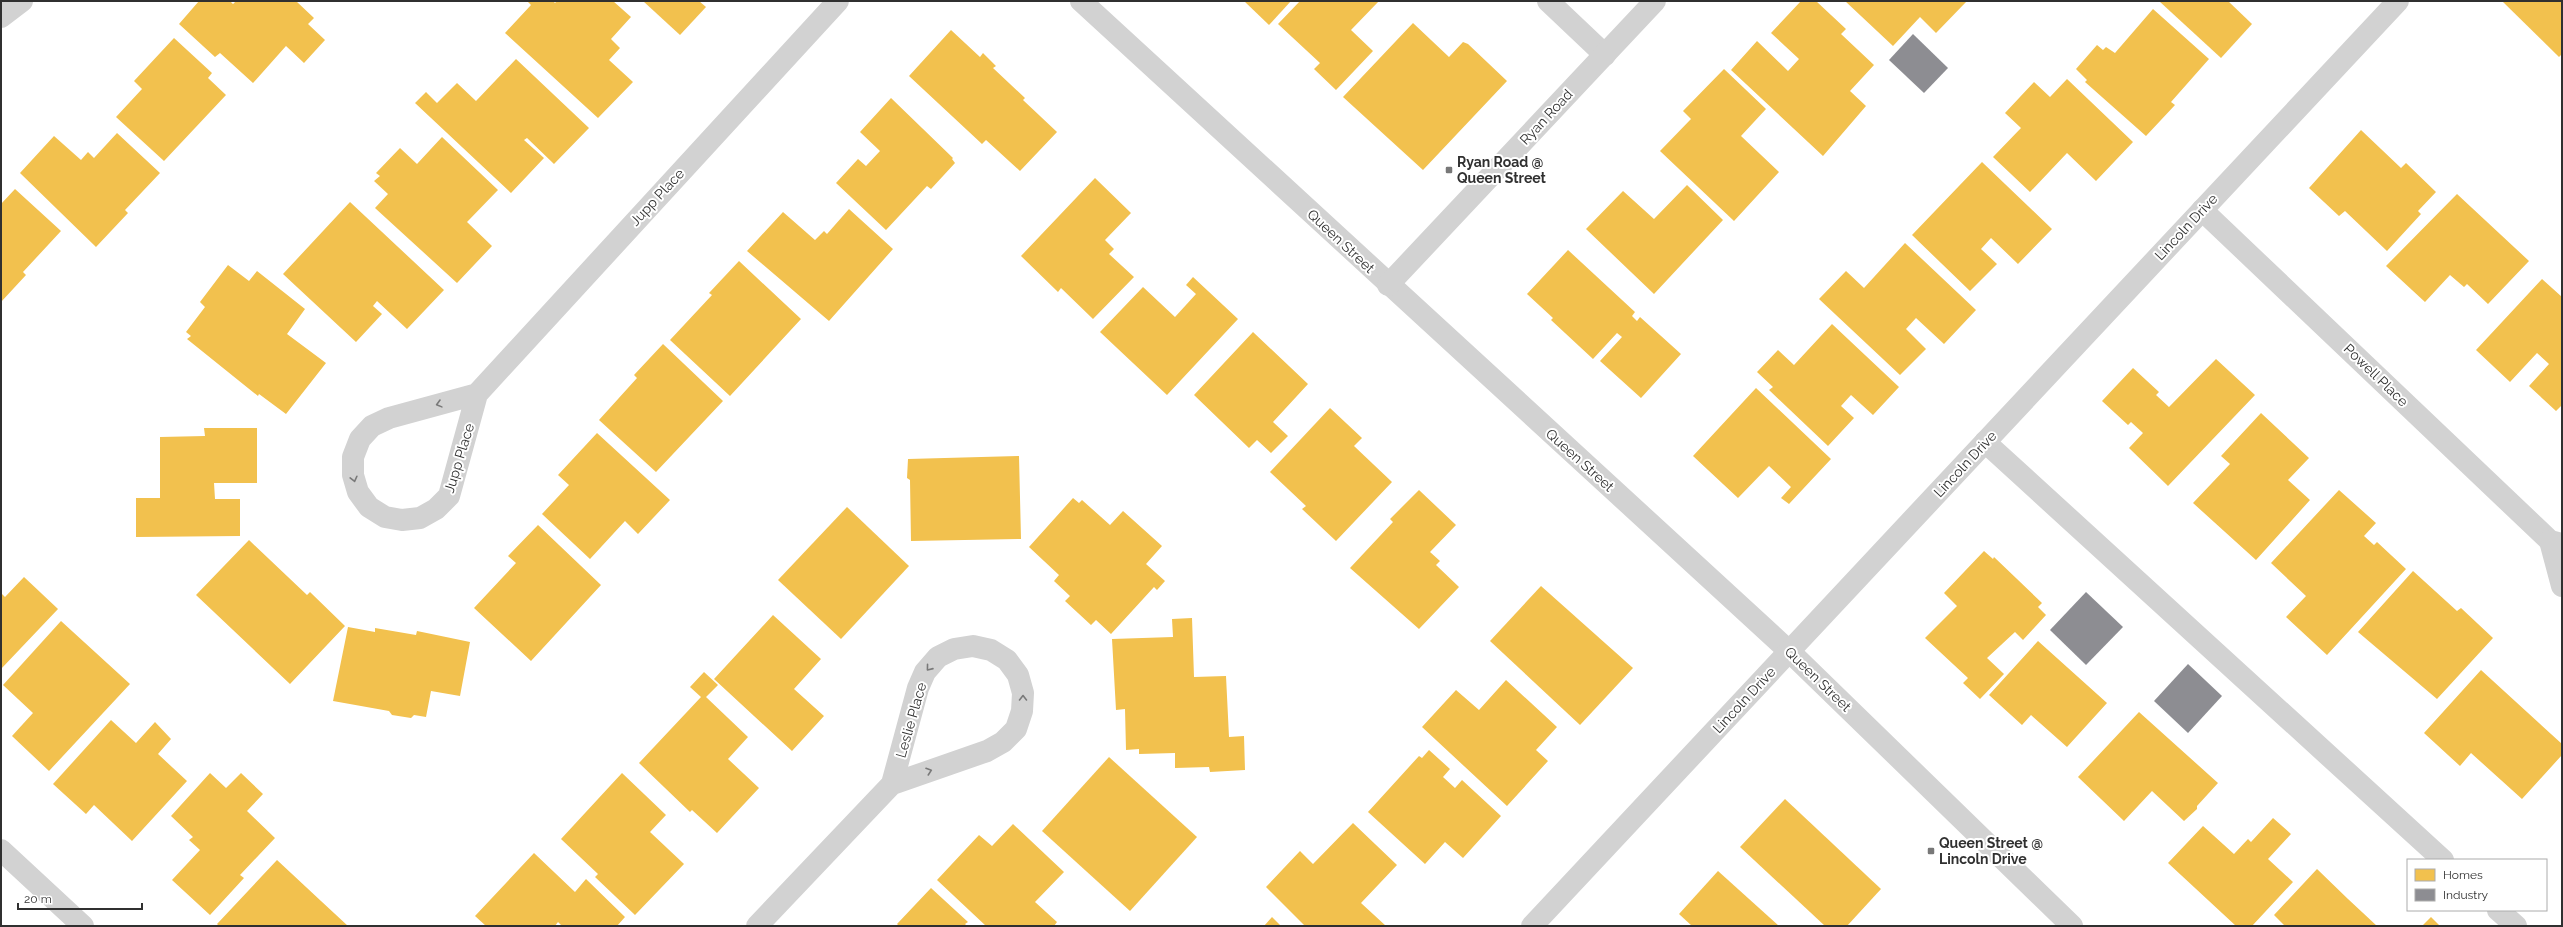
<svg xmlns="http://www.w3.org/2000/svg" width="2563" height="927" viewBox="0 0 2563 927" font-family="Raleway,sans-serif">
	<rect width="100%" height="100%" fill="#fff"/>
	<g fill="#f2c14e">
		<path d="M199,1H230L233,4L236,1H296L314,18L308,24L325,40L304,63L286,46L253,83L220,53L215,57L179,24Z"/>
		<path d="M527,1H553L555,3L557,1H613L631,17L611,39L620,48L609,60L633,82L598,118L505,33L531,5Z"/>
		<path d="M643,1H699L706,7L680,35Z"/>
		<path d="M1244,1H1291L1269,25Z"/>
		<path d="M1300,1H1379L1351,30L1373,51L1336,90L1314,69L1320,63L1278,24Z"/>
		<path d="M1801,1H1816L1846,29L1841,34L1874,65L1850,91L1866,106L1823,156L1731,70L1757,41L1788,71L1799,59L1771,33Z"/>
		<path d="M1845,1H1967L1936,33L1920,17L1893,46Z"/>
		<path d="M2159,1H2228L2252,24L2221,58Z"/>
		<path d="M2502,1H2562V54L2559,57Z"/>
		<path d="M2153,9L2209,59L2171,102L2175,105L2146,136L2085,82L2087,80L2076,69L2097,45L2103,50L2106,47L2115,53Z"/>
		<path d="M1413,23L1449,57L1463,42L1468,44L1507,81L1423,170L1343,97Z"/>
		<path d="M951,30L980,57L983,53L996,66L993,68L1025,98L1023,100L1057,132L1020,171L986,140L982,144L909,76Z"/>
		<path d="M174,38L212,73L208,78L226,95L164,161L116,117L142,89L134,81Z"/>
		<path d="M516,59L589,128L554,164L527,138L524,140L544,158L511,193L415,103L426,92L437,103L457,83L476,101Z"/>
		<path d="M1724,69L1766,109L1741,136L1779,172L1734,221L1660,151L1691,119L1683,111Z"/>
		<path d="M2067,79L2133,142L2096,181L2067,153L2030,192L1993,157L2021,128L2005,113L2034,82L2050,97Z"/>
		<path d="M891,98L953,158L952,159L955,163L931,189L927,186L886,230L836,183L858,159L866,166L880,151L860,132Z"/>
		<path d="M2361,130L2401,168L2406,163L2436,192L2418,211L2421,214L2387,251L2345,211L2339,216L2309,188Z"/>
		<path d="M117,133L160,173L125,210L128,213L96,247L20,173L54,136L81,160L88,152L94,158Z"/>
		<path d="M442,137L498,190L467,222L492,246L457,283L375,208L388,194L374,181L380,176L376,173L400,148L417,164Z"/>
		<path d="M1982,162L2052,229L2018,264L1991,238L1981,249L1997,264L1970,291L1912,235Z"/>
		<path d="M1095,178L1131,213L1105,240L1114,249L1109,254L1134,277L1093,319L1061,288L1058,292L1021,256Z"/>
		<path d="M1687,185L1723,220L1654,294L1586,229L1623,191L1654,219Z"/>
		<path d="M15,189L61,231L23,272L26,275L1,302V204Z"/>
		<path d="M2457,194L2529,261L2488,304L2467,284L2464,287L2450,275L2425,302L2386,266Z"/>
		<path d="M350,202L444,290L407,329L377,301L373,306L382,314L356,342L283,274Z"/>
		<path d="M849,209L893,249L829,321L747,251L783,212L815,240L824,231L827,234Z"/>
		<path d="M1905,243L1976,310L1944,344L1916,318L1906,329L1926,349L1900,375L1819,299L1846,271L1864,288Z"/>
		<path d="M1568,250L1635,312L1632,316L1637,321L1640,317L1681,354L1641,398L1600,361L1622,337L1617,333L1593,359L1551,320L1553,318L1527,294Z"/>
		<path d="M739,261L801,319L730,396L670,340L712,295L709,293Z"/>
		<path d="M228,265L249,281L257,271L305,309L287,334L326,363L286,414L259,394L258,396L187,339L191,336L186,332L205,307L200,302Z"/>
		<path d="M1193,277L1238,319L1167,395L1100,332L1143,287L1175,317L1196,294L1186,285Z"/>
		<path d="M2542,279L2562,297V405L2556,411L2529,386L2549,364L2537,353L2510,382L2476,350Z"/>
		<path d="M1832,324L1899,387L1873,415L1851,395L1841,406L1854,418L1828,446L1769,390L1773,387L1757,372L1778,350L1794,365Z"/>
		<path d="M1253,332L1308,384L1273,422L1288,436L1271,453L1257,440L1249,448L1194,395Z"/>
		<path d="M663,344L723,401L656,472L599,420L637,378L634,375Z"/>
		<path d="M2216,359L2255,395L2168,486L2129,448L2143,433L2131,422L2128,425L2102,401L2133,368L2159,392L2156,395L2169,407Z"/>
		<path d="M1756,388L1831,459L1789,504L1781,498L1791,487L1769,466L1738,498L1693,456Z"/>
		<path d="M1330,408L1362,438L1354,446L1392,482L1336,541L1302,509L1306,506L1270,472Z"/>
		<path d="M2261,413L2309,458L2288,480L2310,500L2256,560L2193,503L2230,464L2221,456Z"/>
		<path d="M204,428H257V483H214L215,499H240V536L136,537V498H160V437L205,436Z"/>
		<path d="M597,433L670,500L638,534L625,521L590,559L542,514L569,485L558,475Z"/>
		<path d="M1019,456L1021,539L911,541L910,480L907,478L908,459Z"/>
		<path d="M1419,490L1456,525L1430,552L1440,561L1436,565L1459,587L1419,629L1350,568L1393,522L1390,519Z"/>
		<path d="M2339,490L2376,523L2364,536L2374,545L2377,542L2406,569L2327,655L2286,617L2306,596L2271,563Z"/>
		<path d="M1073,498L1079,503L1082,500L1110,525L1123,511L1162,546L1146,564L1165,581L1157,590L1154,587L1111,634L1096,620L1091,625L1065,601L1070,596L1054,581L1059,575L1029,547Z"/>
		<path d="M847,507L909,566L841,639L778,580Z"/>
		<path d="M538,525L601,585L531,661L474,608L516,563L508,556Z"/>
		<path d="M249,540L307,595L310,592L345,626L290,684L196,595Z"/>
		<path d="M1984,551L1993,559L1994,557L2042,603L2038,607L2046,615L2023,640L2015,632L1987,658L2004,674L1980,699L1963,683L1968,678L1925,638L1957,606L1944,593Z"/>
		<path d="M2413,571L2457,611L2461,608L2493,638L2437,699L2358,632Z"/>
		<path d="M24,577L58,609L1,669V593L5,597Z"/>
		<path d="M1541,586L1633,668L1580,725L1490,641Z"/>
		<path d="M773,615L821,659L794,689L824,716L792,751L714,679Z"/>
		<path d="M1192,618L1194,677L1226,676L1229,737L1244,736L1245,770L1210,772L1209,767L1175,768V753L1139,754V749L1126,750L1125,709L1116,710L1112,639L1173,637L1172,619Z"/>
		<path d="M61,621L130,684L49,771L12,736L33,713L3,685Z"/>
		<path d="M348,627L375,632V628L416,635L417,631L470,642L460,696L431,691L426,717L414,715L411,718L392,715L389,711L333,701Z"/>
		<path d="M2038,641L2107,703L2067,747L2031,715L2022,725L1989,695Z"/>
		<path d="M2481,670L2562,744V755L2522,799L2471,753L2460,766L2424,733Z"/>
		<path d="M704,672L718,685L706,697L748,737L728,759L759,788L717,833L692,810L690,812L639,763L701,697L690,687Z"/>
		<path d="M1506,680L1557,727L1536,750L1548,761L1507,806L1422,727L1456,690L1479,710Z"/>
		<path d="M2139,712L2218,783L2197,806V809L2184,821L2152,791L2124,821L2078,777Z"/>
		<path d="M111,720L136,743L155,722L171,739L158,754L187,781L132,841L94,805L86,814L53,784Z"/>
		<path d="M1429,750L1450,769L1443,777L1455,788L1462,780L1501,816L1463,858L1445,842L1425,864L1368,812L1419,756L1422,758Z"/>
		<path d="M1109,757L1197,837L1130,911L1042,831Z"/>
		<path d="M210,773L226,788L241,773L263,794L247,811L275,838L240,875L244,878L210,915L172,880L200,850L189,840L193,837L171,816Z"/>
		<path d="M622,773L666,815L650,832L684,864L635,915L595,877L598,874L561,839Z"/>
		<path d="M1785,799L1881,889L1847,926H1825L1740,847Z"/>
		<path d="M2273,818L2291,834L2268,859L2293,882L2252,926H2236L2168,863L2203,826L2234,854L2248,839L2251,842Z"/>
		<path d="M1353,823L1397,865L1361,903L1386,926H1305L1266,887L1300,851L1313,864Z"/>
		<path d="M1013,824L1064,872L1035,902L1057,922L1054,926H986L937,880L979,835L992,846Z"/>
		<path d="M534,853L575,892L586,879L625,917L617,926H562L558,922L555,926H486L475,916Z"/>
		<path d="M277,860L321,901L348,926H219L217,924Z"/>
		<path d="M2317,869L2348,899L2377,926H2285L2274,915Z"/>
		<path d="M1718,871L1779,926H1692L1679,914Z"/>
		<path d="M931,888L968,922L965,924L967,926H899L897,924Z"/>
		<path d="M1272,917L1281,926H1264Z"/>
		<path d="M2431,917L2440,926H2422Z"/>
	</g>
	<g fill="#8d8d92">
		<path d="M1913,34L1948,68L1924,93L1889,60Z"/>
		<path d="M2086,592L2123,627L2086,665L2050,630Z"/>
		<path d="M2188,664L2222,696L2188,733L2154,701Z"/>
	</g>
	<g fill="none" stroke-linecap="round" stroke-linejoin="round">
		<g stroke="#d2d2d2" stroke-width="22">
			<path d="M1081,1L1789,651L2072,926"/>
			<path d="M1548,1L1605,55"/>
			<path d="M1,17L22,1"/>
			<path d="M2202,210L2550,541L2562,544"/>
			<path d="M1388,285L1655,1"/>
			<path d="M477,394L389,418L372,426L360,439L353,457V475L358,492L369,507L385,517L402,520L420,518L436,509L449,496L477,394L838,1"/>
			<path d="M1985,442L2443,860"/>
			<path d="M2550,541L2562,586"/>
			<path d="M1,850L83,926"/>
			<path d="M2498,910L2516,926"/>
			<path d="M757,926L892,784L987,751L1003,742L1016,729L1022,711L1023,693L1018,675L1007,660L991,650L973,646L954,649L938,657L925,672L918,688L892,784"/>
			<path d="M1532,926L2398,1"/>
		</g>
	</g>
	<defs><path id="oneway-chevron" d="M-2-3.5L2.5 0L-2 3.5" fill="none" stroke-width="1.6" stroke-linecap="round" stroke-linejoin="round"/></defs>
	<g stroke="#797979">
		<use href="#oneway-chevron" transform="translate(439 404) rotate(165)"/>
		<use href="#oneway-chevron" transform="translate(354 479) rotate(76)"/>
		<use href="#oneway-chevron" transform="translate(929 668) rotate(129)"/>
		<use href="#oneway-chevron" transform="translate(1023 698) rotate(-90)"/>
		<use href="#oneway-chevron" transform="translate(929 771) rotate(-19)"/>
	</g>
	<g fill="#787878" stroke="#fff" stroke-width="1.5">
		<rect x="1445" y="166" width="8" height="8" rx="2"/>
		<rect x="1927" y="847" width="8" height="8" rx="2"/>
	</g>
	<g text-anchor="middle" stroke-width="4" stroke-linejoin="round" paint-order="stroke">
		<g font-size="14" fill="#303030" stroke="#fff">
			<text transform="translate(1546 117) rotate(-47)" y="5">Ryan Road</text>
			<text transform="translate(657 197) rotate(-47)" y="5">Jupp Place</text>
			<text transform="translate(2186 227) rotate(-47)" y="5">Lincoln Drive</text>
			<text transform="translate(1341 241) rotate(43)" y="5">Queen Street</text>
			<text transform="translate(2376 375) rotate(44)" y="5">Powell Place</text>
			<text transform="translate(459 458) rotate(-73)" y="5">Jupp Place</text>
			<text transform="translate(1580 460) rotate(42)" y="5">Queen Street</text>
			<text transform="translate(1965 464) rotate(-47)" y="5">Lincoln Drive</text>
			<text transform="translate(1818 679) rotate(44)" y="5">Queen Street</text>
			<text transform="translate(1744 700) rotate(-47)" y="5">Lincoln Drive</text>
			<text transform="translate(911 720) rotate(-74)" y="5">Leslie Place</text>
		</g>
		<g font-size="14" font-weight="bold" fill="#303030" stroke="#fff" text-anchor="start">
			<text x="1457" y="167">Ryan Road @<tspan x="1457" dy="16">Queen Street</tspan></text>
			<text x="1939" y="848">Queen Street @<tspan x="1939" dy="16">Lincoln Drive</tspan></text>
		</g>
	</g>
	<rect width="2563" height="927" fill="none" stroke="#303030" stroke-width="4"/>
	<rect x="2407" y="859" width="140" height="52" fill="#ffffff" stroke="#acacac"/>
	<rect x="2415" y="869" width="20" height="12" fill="#f2c14e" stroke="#acacac"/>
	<text x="2443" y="879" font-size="12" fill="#303030">Homes</text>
	<rect x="2415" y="889" width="20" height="12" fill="#8d8d92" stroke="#acacac"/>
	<text x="2443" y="899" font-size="12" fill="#303030">Industry</text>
	<path d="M18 903v6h124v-6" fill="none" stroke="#303030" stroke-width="2"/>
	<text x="24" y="903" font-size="12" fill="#303030" stroke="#ffffff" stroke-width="3" paint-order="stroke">20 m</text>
</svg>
